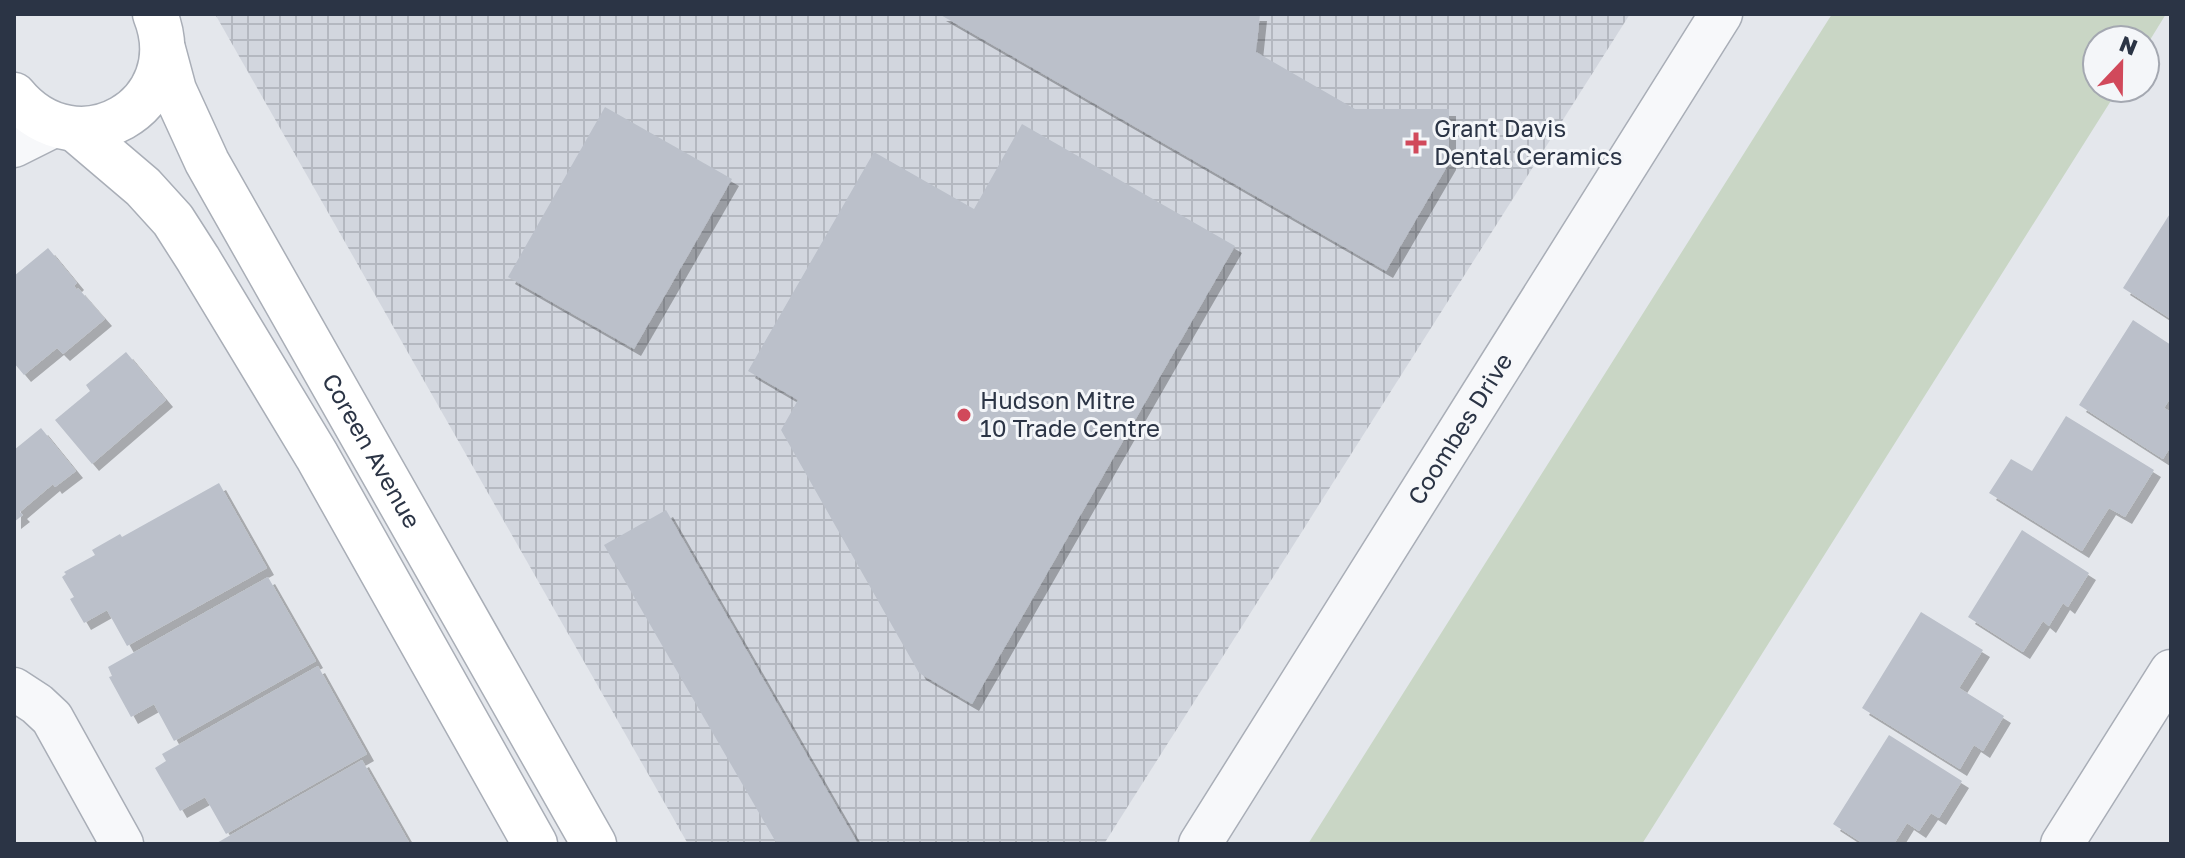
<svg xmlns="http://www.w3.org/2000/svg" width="2185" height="858" viewBox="0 0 2185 858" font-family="'Golos Text',sans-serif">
	<defs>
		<pattern id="industrial-grid" width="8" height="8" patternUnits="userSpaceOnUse" patternTransform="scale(2)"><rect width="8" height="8" fill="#d2d6de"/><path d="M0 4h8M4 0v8" fill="none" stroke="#b4b8c0"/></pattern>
		<filter id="shadow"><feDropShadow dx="7" dy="7" stdDeviation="0" flood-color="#0004"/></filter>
	</defs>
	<rect width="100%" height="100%" fill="#e4e7ec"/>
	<path fill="url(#industrial-grid)" d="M215,14H1630L1104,844H688Z"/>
	<path fill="#c9d6c5" d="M1832,14H2166L2145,48V40H2097V88H2119L1642,844H1308Z"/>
	<g fill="#bbc0ca" filter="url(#shadow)">
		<path d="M939,14H1260L1256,52L1355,109H1449V163L1386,271Z"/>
		<path d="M605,107L732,179L634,349L508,277Z"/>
		<path d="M1022,124L1235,246L972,704L919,673L781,430L798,400L748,371L874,152L974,209Z"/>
		<path d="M2171,212V319L2123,288Z"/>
		<path d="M48,248L77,283L74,286L77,290L78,288L105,319L63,354L57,348L24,375L14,363V276Z"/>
		<path d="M2133,320L2171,345V397L2164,408L2171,412V446L2163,459L2079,405Z"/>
		<path d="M126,352L166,400L92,464L55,420L90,391L86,385Z"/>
		<path d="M2066,416L2154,470L2125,517L2109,508L2082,551L1989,493L2011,459L2032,471Z"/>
		<path d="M41,428L76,471L55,487L53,484L20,512L23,515L14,522V450Z"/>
		<path d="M219,483L267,568L127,646L107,610L84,623L70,599L74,597L62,577L66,574L64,572L95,555L92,550L120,534L122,537Z"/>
		<path d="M666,510L858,844H777L604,545Z"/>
		<path d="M2022,530L2089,573L2068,607L2063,603L2049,626L2043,621L2023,652L1968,617Z"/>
		<path d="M268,577L316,661L174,741L154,704L131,717L109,677L112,676L108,667Z"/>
		<path d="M1921,612L1983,650L1959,688L2004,716L1983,751L1974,745L1960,769L1862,708Z"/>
		<path d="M318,666L367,754L226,834L205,797L180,811L155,768L166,761L162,754Z"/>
		<path d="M1889,735L1962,781L1939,818L1931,813L1919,831L1907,823L1894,844H1864L1833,824Z"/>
		<path d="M362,760L410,844H215Z"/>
	</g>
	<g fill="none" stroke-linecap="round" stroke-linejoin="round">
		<defs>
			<g id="street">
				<path d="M14,146L54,126"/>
				<path d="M14,689L37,704L52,718L122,844"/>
				<path id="s1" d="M1200,844L1721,14"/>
				<path d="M2062,844L2171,671"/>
			</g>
			<g id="secondary">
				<path id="s2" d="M163,49L174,90L207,162L594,844"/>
				<path d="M14,95C77,172 192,106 155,14"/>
				<path d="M76,130L143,187L173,220L198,259L317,456L535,844"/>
			</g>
		</defs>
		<use href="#street" stroke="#a9aeb7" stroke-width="45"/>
		<use href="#secondary" stroke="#a9aeb7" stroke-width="47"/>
		<use href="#street" stroke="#f7f8fa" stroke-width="42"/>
		<use href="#secondary" stroke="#fff" stroke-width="44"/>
	</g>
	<g fill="#d1495b" stroke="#f4f6f9" stroke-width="3">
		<path d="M1412 131h8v8h8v8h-8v8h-8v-8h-8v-8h8z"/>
		<circle cx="964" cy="415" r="8"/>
	</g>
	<g text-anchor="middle" stroke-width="6" stroke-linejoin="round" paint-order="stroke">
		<g font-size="24" fill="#2b3445" stroke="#f4f6f9" text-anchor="start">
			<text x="1434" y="137">Grant Davis<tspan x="1434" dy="28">Dental Ceramics</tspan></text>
			<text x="980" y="409">Hudson Mitre<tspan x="980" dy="28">10 Trade Centre</tspan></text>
		</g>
		<g font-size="24" fill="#2b3445" stroke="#f4f6f9">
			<text dy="8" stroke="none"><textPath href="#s1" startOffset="490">Coombes Drive</textPath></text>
			<text dy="8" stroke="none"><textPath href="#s2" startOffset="454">Coreen Avenue</textPath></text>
		</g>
	</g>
	<rect width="2185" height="858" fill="none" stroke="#2b3445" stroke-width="32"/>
	<g transform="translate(2121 64) rotate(22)"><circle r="38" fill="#f4f6f9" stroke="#a4a8b1" stroke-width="2"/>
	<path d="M0-6L14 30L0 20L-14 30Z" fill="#d1495b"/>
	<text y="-12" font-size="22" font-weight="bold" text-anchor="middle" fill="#2b3445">N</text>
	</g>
</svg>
